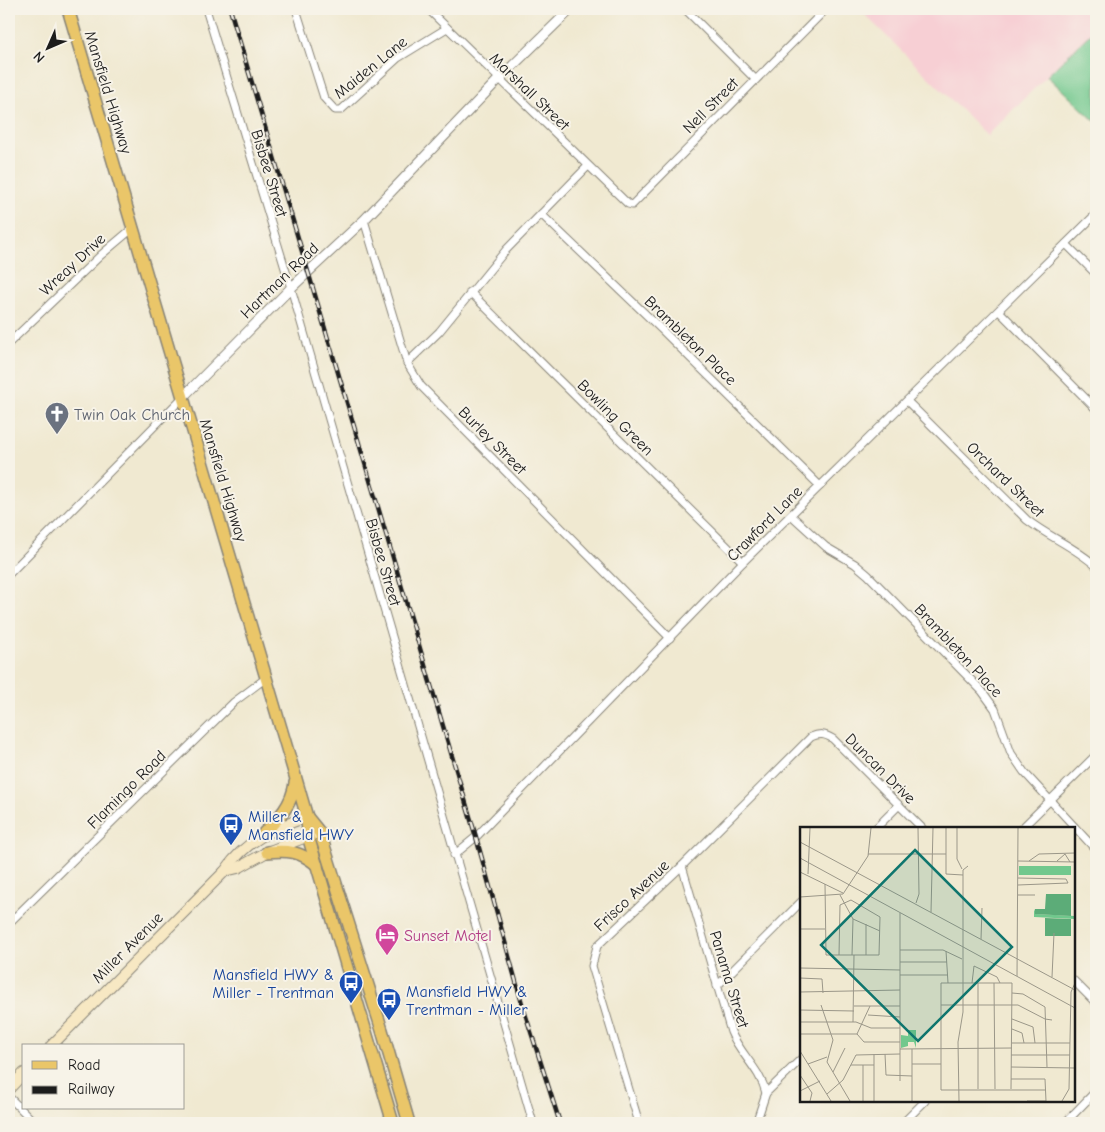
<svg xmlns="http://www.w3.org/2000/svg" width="1105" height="1132" viewBox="0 0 1105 1132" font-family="'Comic Neue',sans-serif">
	<rect width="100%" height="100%" fill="#f7f3e8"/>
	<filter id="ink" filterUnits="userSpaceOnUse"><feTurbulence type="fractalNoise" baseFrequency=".02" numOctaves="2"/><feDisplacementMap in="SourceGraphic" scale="10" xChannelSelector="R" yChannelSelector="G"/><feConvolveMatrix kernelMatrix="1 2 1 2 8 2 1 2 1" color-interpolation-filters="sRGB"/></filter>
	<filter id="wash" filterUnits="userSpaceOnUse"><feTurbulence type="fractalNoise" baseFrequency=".0096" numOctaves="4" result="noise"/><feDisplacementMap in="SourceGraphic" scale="20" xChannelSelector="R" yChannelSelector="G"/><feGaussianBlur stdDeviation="1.12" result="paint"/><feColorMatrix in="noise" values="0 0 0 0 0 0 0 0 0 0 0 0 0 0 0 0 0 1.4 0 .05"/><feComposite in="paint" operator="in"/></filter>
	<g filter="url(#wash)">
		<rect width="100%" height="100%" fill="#f0e9d1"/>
		<path fill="#f7cfd4" d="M859,9H1096V28L987,135Z"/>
		<path fill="#71c88d" stroke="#467254" d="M1096,28V122L1047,76Z"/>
	</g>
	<g filter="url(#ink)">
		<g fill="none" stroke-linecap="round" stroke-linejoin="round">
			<defs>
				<g id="minor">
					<path d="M206,9L291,288L533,1123"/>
					<path d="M296,9L324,98L335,110H341L398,58L447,28"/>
					<path d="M428,9L628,204L632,205L826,9"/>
					<path d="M685,9L755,79"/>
					<path d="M541,214L662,330L820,486"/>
					<path d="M364,220L407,363L421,386L670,638"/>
					<path d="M1066,244L1096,274"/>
					<path d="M470,292L743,562"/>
					<path d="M999,311L1096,409"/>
					<path d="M9,343L101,255L133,228"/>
					<path d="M407,363L439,332L506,250L588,166"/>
					<path d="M907,401L1027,520C1049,537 1075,547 1096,566"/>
					<path d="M792,516L826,547L855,564L868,575L982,691L995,709L1011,753L1024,772L1096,850"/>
					<path d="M9,574L182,398"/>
					<path d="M876,828L899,805"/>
					<path d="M1022,828L1096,755"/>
					<path d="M454,855L476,837L743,562L1096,214"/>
					<path d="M682,866L731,1032C740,1054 760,1069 766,1093"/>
					<path d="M9,923L234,702L266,678"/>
					<path d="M1074,981L1096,1003"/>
					<path d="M717,986L801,902"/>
					<path d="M9,1097L35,1123"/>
					<path d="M639,1123L592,966L597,946L682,866L811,737C820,733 825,734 833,739L922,828"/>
					<path d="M756,1123L766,1093L801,1059"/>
					<path d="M903,1123L925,1101"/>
					<path d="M1065,1123L1096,1091"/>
				</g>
				<path id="tertiary" d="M182,398L291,288L364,220L499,79L571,9"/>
				<g id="secondary">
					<path d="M225,871L238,868L267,852L314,834"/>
					<path d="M51,1046L225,871C245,841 273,828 307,817"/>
					<path d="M9,1089L24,1073"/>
				</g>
				<g id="primary">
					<path d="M68,9L296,779L307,817L308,836L393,1123"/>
					<path d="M307,817L320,833L382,1030L409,1123"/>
					<path d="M264,833C279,818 292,805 295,783"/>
					<path d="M267,852C288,850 300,851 317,865"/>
				</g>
			</defs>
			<use href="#minor" stroke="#868276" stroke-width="9"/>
			<use href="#tertiary" stroke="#868276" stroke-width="11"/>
			<use href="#secondary" stroke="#868276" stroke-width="12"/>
			<use href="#primary" stroke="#868276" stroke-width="14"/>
			<use href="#minor" stroke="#fff" stroke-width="7"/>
			<use href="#tertiary" stroke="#fff" stroke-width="9"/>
			<use href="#secondary" stroke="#f7e8c3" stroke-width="10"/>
			<use href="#primary" stroke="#eac669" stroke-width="11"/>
			<defs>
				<path id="rail" d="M230,9L476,837L523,1007L560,1123"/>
			</defs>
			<use href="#rail" stroke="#1c1c1c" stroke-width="4.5"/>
			<use href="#rail" stroke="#f7f3e8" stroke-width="2.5" stroke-dasharray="8" stroke-linecap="butt"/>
		</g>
	</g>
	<defs>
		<symbol id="church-pin" viewBox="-11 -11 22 30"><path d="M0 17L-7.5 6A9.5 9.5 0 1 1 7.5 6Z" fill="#6b7280" stroke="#f7f3e8"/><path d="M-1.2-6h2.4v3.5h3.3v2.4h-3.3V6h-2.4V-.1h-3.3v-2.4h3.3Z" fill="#fff"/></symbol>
		<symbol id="bus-pin" viewBox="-11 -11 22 30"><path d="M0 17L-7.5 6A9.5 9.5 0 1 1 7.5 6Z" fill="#1a4fb4" stroke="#f7f3e8"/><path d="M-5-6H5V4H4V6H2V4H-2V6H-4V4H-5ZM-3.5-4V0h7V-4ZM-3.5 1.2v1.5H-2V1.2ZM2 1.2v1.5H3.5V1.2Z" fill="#fff"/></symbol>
		<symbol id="hotel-pin" viewBox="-11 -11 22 30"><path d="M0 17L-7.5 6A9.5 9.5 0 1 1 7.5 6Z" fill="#d1479c" stroke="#f7f3e8"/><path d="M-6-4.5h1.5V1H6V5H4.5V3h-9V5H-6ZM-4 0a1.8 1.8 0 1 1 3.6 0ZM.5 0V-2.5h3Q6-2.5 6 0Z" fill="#fff"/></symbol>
	</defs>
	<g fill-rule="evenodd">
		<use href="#church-pin" x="43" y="400" width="28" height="38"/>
		<use href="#bus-pin" x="217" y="811" width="28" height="38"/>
		<use href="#hotel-pin" x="373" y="921" width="28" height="38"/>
		<use href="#bus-pin" x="337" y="969" width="28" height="38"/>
		<use href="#bus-pin" x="375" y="986" width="28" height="38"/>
	</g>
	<g text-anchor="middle" stroke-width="4" stroke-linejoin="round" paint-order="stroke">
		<g font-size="16" fill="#1c1c1c" stroke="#f7f3e8">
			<text transform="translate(370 67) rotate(-39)" y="6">Maiden Lane</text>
			<text transform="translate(530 91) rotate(44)" y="6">Marshall Street</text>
			<text transform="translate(109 92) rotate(73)" y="6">Mansfield Highway</text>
			<text transform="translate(710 105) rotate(-45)" y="6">Nell Street</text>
			<text transform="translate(270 173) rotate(73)" y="6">Bisbee Street</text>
			<text transform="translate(72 264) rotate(-43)" y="6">Wreay Drive</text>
			<text transform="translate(279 280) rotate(-44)" y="6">Hartman Road</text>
			<text transform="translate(691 340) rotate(44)" y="6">Brambleton Place</text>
			<text transform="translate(616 417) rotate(45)" y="6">Bowling Green</text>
			<text transform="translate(493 440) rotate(45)" y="6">Burley Street</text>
			<text transform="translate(1006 479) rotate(44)" y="6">Orchard Street</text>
			<text transform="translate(224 480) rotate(73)" y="6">Mansfield Highway</text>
			<text transform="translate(764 523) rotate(-45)" y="6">Crawford Lane</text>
			<text transform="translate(384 562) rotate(74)" y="6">Bisbee Street</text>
			<text transform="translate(959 650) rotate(47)" y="6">Brambleton Place</text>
			<text transform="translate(881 768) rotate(45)" y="6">Duncan Drive</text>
			<text transform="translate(126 789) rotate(-45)" y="6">Flamingo Road</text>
			<text transform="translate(631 895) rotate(-43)" y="6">Frisco Avenue</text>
			<text transform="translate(127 947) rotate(-45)" y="6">Miller Avenue</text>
			<text transform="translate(730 979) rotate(73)" y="6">Panama Street</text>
		</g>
		<g font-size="16" fill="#5b616d" stroke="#f7f3e8" text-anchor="start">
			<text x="74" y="420">Twin Oak Church</text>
		</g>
		<g font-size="16" fill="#164399" stroke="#f7f3e8" text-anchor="start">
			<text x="248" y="822">Miller &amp;<tspan x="248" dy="18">Mansfield HWY</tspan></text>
			<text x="334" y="980" text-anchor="end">Mansfield HWY &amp;<tspan x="334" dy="18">Miller - Trentman</tspan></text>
			<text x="406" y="997">Mansfield HWY &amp;<tspan x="406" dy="18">Trentman - Miller</tspan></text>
		</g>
		<g font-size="16" fill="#b23c85" stroke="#f7f3e8" text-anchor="start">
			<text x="404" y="941">Sunset Motel</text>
		</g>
	</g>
	<g transform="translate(800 827)">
		<rect width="275" height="275" fill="#f0e9d1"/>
		<path d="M219,39H271V48H219ZM234,82L236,87L275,89V92L234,90ZM108,203H116V221L114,215H108V219L101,221V208L108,209Z" fill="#71c88d"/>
		<path d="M246,67H271V89L235,87V82H245ZM245,91L271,92V109H245Z" fill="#5cac78"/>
		<path fill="none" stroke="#9b9789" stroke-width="1" d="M146,1V47L163,48M157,1V32L162,42M275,8V26M0,15L275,163M68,27H146M0,31L275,181M218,34L275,35M229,34L239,27L275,26M257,34L265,27L270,35M0,45L43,66M8,47L10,1M218,51L266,52L268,56L218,58M25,57L26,128H79L80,90L51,73L40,78L39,128M40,68L53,92L52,128M218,68H235M0,70L43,67L68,29L71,1M116,76L119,67L118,1M131,85L133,1M100,86V254M53,92L80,104M0,102H25M181,112L182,81M100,123H143L162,132M146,124L148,156M66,128V97M100,135H147M0,141L100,143M100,148H148M217,149L218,1M252,150L254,106M0,151L22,152L23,166M172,156L174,139L197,150L200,156M178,156V262M194,156L195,262M0,165L100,163M212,166L223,167L245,180L247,240M21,178L33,213L27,235L50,274M141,178H218L245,192L252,193M54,179H100M0,183L54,184M68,188L100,190M212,192L233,200L235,216M0,195H56L71,201H100M53,195L54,128M212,202L222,206L224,216M0,207H57M57,207L64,215H100M57,207L70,179M212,216H270M100,222L212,221M112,222V274M0,224L31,274M85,227L86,248L112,249M211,228H270M8,237L27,230M112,237H141M51,238H74M211,240L275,241M33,245L45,221M0,248L12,266L10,274M211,252H245L246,274M211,262L212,156H141V263H246M0,264L20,254M27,267L43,253L56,228L100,227M63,274V238M74,274V227M159,274L158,215L163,185V43L168,39M227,274H246M262,274L269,262L271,165L275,156"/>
		<path fill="#0f766e" fill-opacity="0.15" stroke="#0f766e" stroke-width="2.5" d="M115,23L212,120L118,214L21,118Z"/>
		<rect width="275" height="275" fill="none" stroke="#1c1c1c" stroke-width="2.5"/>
	</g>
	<rect width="1105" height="1132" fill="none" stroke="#f7f3e8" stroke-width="30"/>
	<rect x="22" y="1044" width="162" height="65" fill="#f7f3e8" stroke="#9f9d96"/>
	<rect x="32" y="1061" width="25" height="8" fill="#eac669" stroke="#9f9d96"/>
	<text x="68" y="1070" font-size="15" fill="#1c1c1c">Road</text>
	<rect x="32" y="1086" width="25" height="8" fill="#1c1c1c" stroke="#9f9d96"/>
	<text x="68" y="1094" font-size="15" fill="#1c1c1c">Railway</text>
	<g transform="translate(48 48) rotate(225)" stroke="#f7f3e8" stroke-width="4" paint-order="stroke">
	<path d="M0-4L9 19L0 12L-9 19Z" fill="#1c1c1c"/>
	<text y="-8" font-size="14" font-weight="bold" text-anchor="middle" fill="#1c1c1c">N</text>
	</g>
</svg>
